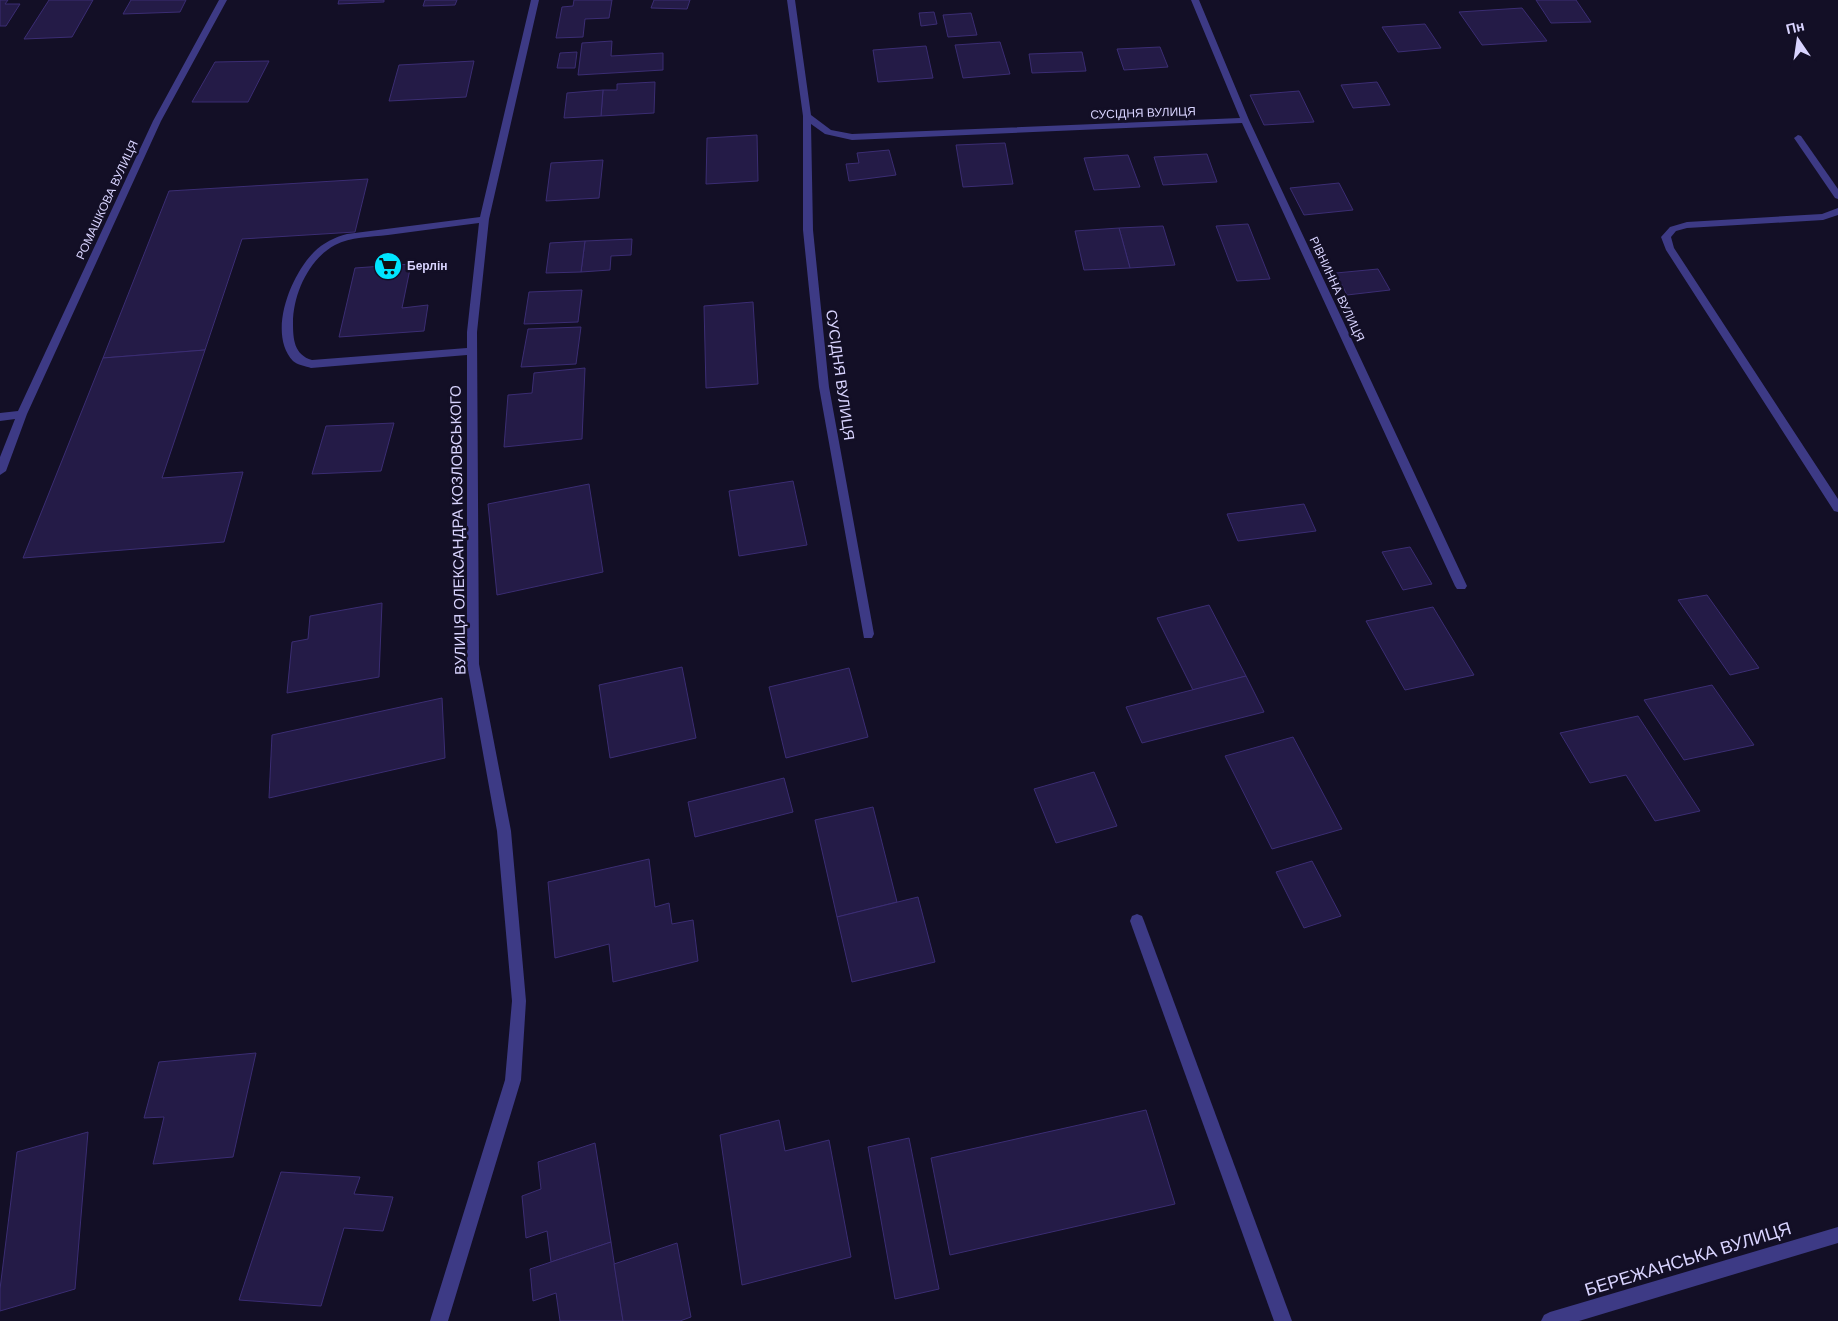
<svg xmlns="http://www.w3.org/2000/svg" width="1838" height="1321" viewBox="0 0 1838 1321" font-family="'DM Sans',sans-serif">
	<rect width="100%" height="100%" fill="#130f26"/>
	<g fill="#241b47" stroke="#3b2d73">
		<path d="M0,0H8L5,4H20L6,26H0Z"/>
		<path d="M49,0H93L72,37L24,39Z"/>
		<path d="M131,0H186L180,12L123,14Z"/>
		<path d="M339,0H384V2L338,4Z"/>
		<path d="M425,0H457L455,5L423,6Z"/>
		<path d="M574,0H612L609,18L585,19L583,37L556,38L562,7L573,6Z"/>
		<path d="M654,0H690L687,9L651,8Z"/>
		<path d="M1536,0H1576L1591,22L1551,23Z"/>
		<path d="M1522,8L1547,41L1482,45L1459,12Z"/>
		<path d="M934,12L937,24L921,26L919,13Z"/>
		<path d="M971,13L977,35L948,37L943,15Z"/>
		<path d="M1425,24L1441,48L1398,52L1382,27Z"/>
		<path d="M612,41L611,56L663,53V70L578,75L582,43Z"/>
		<path d="M1000,42L1010,74L963,78L955,45Z"/>
		<path d="M926,46L933,78L878,82L873,50Z"/>
		<path d="M1160,47L1168,67L1124,70L1117,49Z"/>
		<path d="M577,52L575,68H557L560,53Z"/>
		<path d="M1082,52L1086,71L1032,73L1029,54Z"/>
		<path d="M269,61L248,102H192L215,62Z"/>
		<path d="M474,61L466,97L389,101L399,65Z"/>
		<path d="M655,82L654,113L601,116L603,90H617V84Z"/>
		<path d="M1377,82L1390,105L1353,108L1341,85Z"/>
		<path d="M603,90L601,116L564,118L567,93Z"/>
		<path d="M1299,91L1314,122L1264,125L1250,95Z"/>
		<path d="M757,135L758,181L706,184L707,138Z"/>
		<path d="M1005,143L1013,184L963,187L956,145Z"/>
		<path d="M889,150L896,175L849,181L846,164L859,163L857,153Z"/>
		<path d="M1207,154L1217,182L1163,185L1154,157Z"/>
		<path d="M1128,155L1140,187L1094,190L1084,158Z"/>
		<path d="M603,160L599,198L546,201L551,163Z"/>
		<path d="M368,179L355,232L242,239L205,350L103,358L169,191Z"/>
		<path d="M1339,183L1353,210L1304,215L1290,188Z"/>
		<path d="M1248,224L1270,279L1237,281L1216,226Z"/>
		<path d="M1163,226L1175,265L1130,268L1119,228Z"/>
		<path d="M1119,228L1130,268L1084,270L1075,231Z"/>
		<path d="M632,239L631,255L611,256L610,270L581,272L585,241Z"/>
		<path d="M585,241L581,272L546,273L550,243Z"/>
		<path d="M411,264L402,308L428,305L424,331L339,337L355,268Z"/>
		<path d="M1378,269L1390,290L1347,295L1336,273Z"/>
		<path d="M582,290L578,322L524,324L529,292Z"/>
		<path d="M753,302L758,384L706,388L704,306Z"/>
		<path d="M581,327L576,364L521,367L528,329Z"/>
		<path d="M205,350L162,478L243,472L224,542L23,558L103,358Z"/>
		<path d="M585,368L582,439L504,447L508,395L532,393L534,373Z"/>
		<path d="M394,423L381,471L312,474L326,426Z"/>
		<path d="M793,481L807,545L739,556L729,491Z"/>
		<path d="M589,484L603,572L497,595L488,504Z"/>
		<path d="M1304,504L1316,531L1238,541L1227,514Z"/>
		<path d="M1410,547L1432,584L1403,590L1382,552Z"/>
		<path d="M1707,595L1759,668L1730,675L1678,600Z"/>
		<path d="M382,603L379,677L287,693L292,642L308,639L310,616Z"/>
		<path d="M1209,605L1246,676L1193,690L1157,618Z"/>
		<path d="M1433,607L1474,675L1405,690L1366,621Z"/>
		<path d="M682,667L696,738L610,758L599,685Z"/>
		<path d="M849,668L868,737L786,758L769,687Z"/>
		<path d="M1246,676L1264,712L1142,743L1126,707Z"/>
		<path d="M1712,685L1754,745L1684,760L1644,700Z"/>
		<path d="M442,698L445,758L269,798L272,735Z"/>
		<path d="M1638,716L1700,811L1655,821L1626,775L1590,783L1560,733Z"/>
		<path d="M1293,737L1342,829L1272,849L1225,756Z"/>
		<path d="M1094,772L1117,826L1056,843L1034,789Z"/>
		<path d="M784,778L793,812L695,837L688,802Z"/>
		<path d="M873,807L897,902L837,917L815,820Z"/>
		<path d="M649,859L655,907L669,903L672,924L693,920L698,961L613,982L609,944L555,958L548,882Z"/>
		<path d="M1312,861L1341,916L1304,928L1276,872Z"/>
		<path d="M918,897L935,962L852,982L837,917Z"/>
		<path d="M256,1053L233,1157L153,1164L164,1117L144,1118L159,1062Z"/>
		<path d="M1146,1110L1175,1204L950,1255L931,1158Z"/>
		<path d="M779,1120L785,1151L829,1140L851,1257L742,1285L720,1135Z"/>
		<path d="M88,1132L75,1289L0,1311V1289L17,1152Z"/>
		<path d="M909,1138L939,1289L895,1299L868,1147Z"/>
		<path d="M595,1143L611,1242L551,1262L547,1231L526,1238L522,1196L541,1189L538,1162Z"/>
		<path d="M281,1172L360,1177L354,1194L393,1197L383,1231L344,1228L321,1306L239,1300Z"/>
		<path d="M611,1242L623,1321H560L556,1293L533,1301L530,1269Z"/>
		<path d="M677,1243L691,1317L680,1321H623L614,1264Z"/>
	</g>
	<g fill="none" stroke-linecap="round" stroke-linejoin="round">
		<g fill="#3d3a85" fill-rule="evenodd">
			<path d="M219,0H227L161,121L27,414L6,471L0,475V457L15,419L0,421V413L18,411L153,121Z"/>
			<path d="M531,0H539L489,219L477,332L479,664L511,831L526,1001L521,1080L448,1321H430L505,1080L512,1001L497,831L467,664V355L311,368C306,366 297,365 293,361C267,333 291,275 314,252C323,243 335,237 347,234L480,217ZM479,223L467,332V348L312,360C294,355 293,339 293,323C293,294 309,259 335,245C351,237 370,237 388,235C418,231 448,227 479,223Z"/>
			<path d="M787,0H795L811,115L831,130L852,134L1240,118L1191,0H1199L1249,120L1467,586L1465,589H1457L1455,586L1242,123L852,140L825,134L811,124L813,230L829,387L874,634L872,638H864L819,387L803,230V116Z"/>
			<path d="M1798,135L1801,136L1838,189V199L1835,198L1794,138Z"/>
			<path d="M1838,208V215L1823,220L1687,228L1676,231L1671,237L1674,248L1838,499V512L1834,511L1666,250L1661,237L1670,227L1687,222L1822,214Z"/>
			<path d="M1137,914L1142,916L1144,921L1292,1321H1274L1130,921L1132,916Z"/>
			<path d="M1838,1227V1243L1579,1321H1541L1544,1315L1550,1312Z"/>
		</g>
	</g>
	<defs>
		<symbol id="supermarket-disc" viewBox="-11 -11 22 22"><circle r="9.5" fill="#00e5ff" stroke="#130f26"/><path d="M-6-5.5h2.5l.6 2H6L4.5 2H-2.5L-4.4-4H-6ZM-1.5 3.2a1.3 1.3 0 1 0 .1 0ZM3 3.2a1.3 1.3 0 1 0 .1 0Z" fill="#111"/></symbol>
	</defs>
	<g fill-rule="evenodd">
		<use href="#supermarket-disc" x="372" y="250" width="32" height="32"/>
	</g>
	<g text-anchor="middle" stroke-width="5" stroke-linejoin="round" paint-order="stroke">
		<g font-size="12" fill="#d9d4ff" stroke="#130f26">
			<text transform="translate(1143 113) rotate(-2)" y="4">СУСІДНЯ ВУЛИЦЯ</text>
			<text transform="translate(107 200) rotate(-65)" y="4">РОМАШКОВА ВУЛИЦЯ</text>
			<text transform="translate(1337 289) rotate(65)" y="4">РІВНИННА ВУЛИЦЯ</text>
		</g>
		<g font-size="12" font-weight="bold" fill="#d9d4ff" stroke="#130f26" text-anchor="start">
			<text x="407" y="270">Берлін</text>
		</g>
		<g font-size="15" fill="#d9d4ff" stroke="#130f26">
			<text transform="translate(840 375) rotate(82)" y="5">СУСІДНЯ ВУЛИЦЯ</text>
			<text transform="translate(458 530) rotate(-91)" y="5">ВУЛИЦЯ ОЛЕКСАНДРА КОЗЛОВСЬКОГО</text>
		</g>
		<g font-size="18" fill="#d9d4ff" stroke="#130f26">
			<text transform="translate(1688 1259) rotate(-17)" y="6">БЕРЕЖАНСЬКА ВУЛИЦЯ</text>
		</g>
	</g>
	<g transform="translate(1798 40) rotate(347)" stroke="#130f26" stroke-width="4" paint-order="stroke">
	<path d="M0-4L9 19L0 12L-9 19Z" fill="#d9d4ff"/>
	<text y="-8" font-size="14" font-weight="bold" text-anchor="middle" fill="#d9d4ff">Пн</text>
	</g>
</svg>
